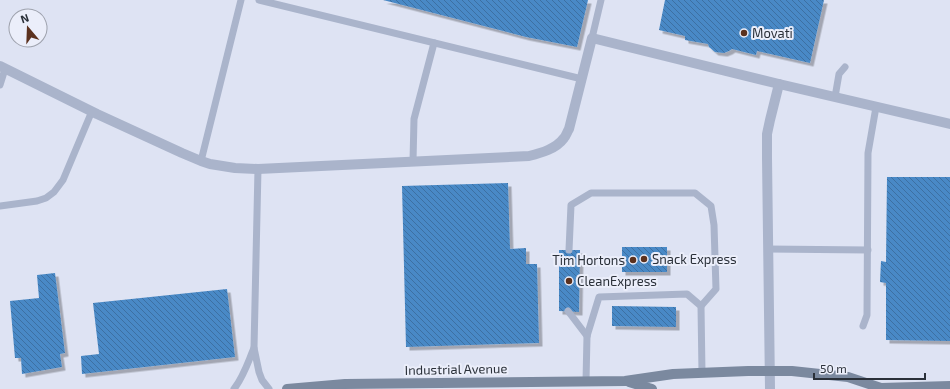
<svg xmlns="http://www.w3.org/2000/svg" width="950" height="389" viewBox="0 0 950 389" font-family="'Exo 2',sans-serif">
	<defs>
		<pattern id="building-back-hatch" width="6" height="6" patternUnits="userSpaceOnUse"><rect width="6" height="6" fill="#4989c6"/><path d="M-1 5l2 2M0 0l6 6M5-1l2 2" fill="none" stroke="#3d70a2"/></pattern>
		<filter id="shadow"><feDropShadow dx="3.5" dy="3.5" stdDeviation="0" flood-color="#0004"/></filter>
	</defs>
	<rect width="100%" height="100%" fill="#dee3f3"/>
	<g fill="url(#building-back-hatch)" filter="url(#shadow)">
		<path d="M383,0H588L577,47L526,37Z"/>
		<path d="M665,0H824L810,63L757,51L756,55L732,49L729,51L724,53L715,52L709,47L708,44L685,40V36L659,30Z"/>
		<path d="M887,177H950V341L886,340V283L880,282L881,261L886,262Z"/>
		<path d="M508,183L510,249L526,248V264H537L539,343L406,347L402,186Z"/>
		<rect x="622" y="247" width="45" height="25"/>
		<path d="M559,250H580L579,312L559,311Z"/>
		<path d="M55,273L65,353L60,354L62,367L22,374L21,358H15L10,301L39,298L37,275Z"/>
		<path d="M227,289L235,357L82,374L81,356L99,354L93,303Z"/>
		<path d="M612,306L676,307V327L612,326Z"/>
	</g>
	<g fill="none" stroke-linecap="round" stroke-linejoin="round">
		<g stroke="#aab4cb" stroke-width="7">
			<path d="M259,0L582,79"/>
			<path d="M592,38L601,0"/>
			<path d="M0,85L5,69"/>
			<path d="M835,97L839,74L845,67"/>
			<path d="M201,161L241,0"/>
			<path d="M413,161L414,119L434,43"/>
			<path d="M0,206L37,201L46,198L54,192L63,180L92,111"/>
			<path d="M768,249L868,250"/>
			<path d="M569,250L571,205L591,193H695L711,206L714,225L716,289L701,306"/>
			<path d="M568,311L587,336"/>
			<path d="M863,326L867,315L868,153L876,107"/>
			<path d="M254,348L258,169"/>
			<path d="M586,381L587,336L599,297L687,294L701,306L702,373"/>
			<path d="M234,389C244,376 248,362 254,348L259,372L262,380L269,389"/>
		</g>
		<g stroke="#aab4cb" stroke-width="10">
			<path d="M0,66L97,114L182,153L201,161L210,164L235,168L258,169L529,156C541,153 556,149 564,138C566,136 567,132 569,129L592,38L779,84L950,124"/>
			<path d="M770,389L767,158V134L770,120L779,84"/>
		</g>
		<g stroke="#7b899f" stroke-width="10">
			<path d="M629,382L652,389"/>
			<path d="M287,389L345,384L625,381L673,374L748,371H792L848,377L881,388"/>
			<path d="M877,389L881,388L950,386"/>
		</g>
	</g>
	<g fill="#5b311e" stroke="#ebeefa" stroke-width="1.5">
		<circle cx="744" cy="33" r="4"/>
		<circle cx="644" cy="259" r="4"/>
		<circle cx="633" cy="260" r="4"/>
		<circle cx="569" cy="281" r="4"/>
	</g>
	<g text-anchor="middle" stroke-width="4" stroke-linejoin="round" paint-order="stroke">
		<g font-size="13" fill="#2a3039" stroke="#ebeefa" text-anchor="start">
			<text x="752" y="38">Movati</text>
			<text x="652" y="264">Snack Express</text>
			<text x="625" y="265" text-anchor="end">Tim Hortons</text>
			<text x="577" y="286">CleanExpress</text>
		</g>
		<g font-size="13" fill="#2a3039" stroke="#ebeefa">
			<text transform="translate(456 369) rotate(-1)" y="5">Industrial Avenue</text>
		</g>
	</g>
	<g transform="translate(28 28) rotate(341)"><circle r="19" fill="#ebeefa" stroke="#9ea2ad"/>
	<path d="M0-3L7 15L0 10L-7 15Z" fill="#5b311e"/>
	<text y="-6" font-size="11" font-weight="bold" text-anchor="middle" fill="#2a3039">N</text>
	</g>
	<path d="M814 373v6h111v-6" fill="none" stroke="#2a3039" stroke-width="2"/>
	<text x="820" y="373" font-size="12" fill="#2a3039" stroke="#ebeefa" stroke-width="3" paint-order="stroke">50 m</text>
</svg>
